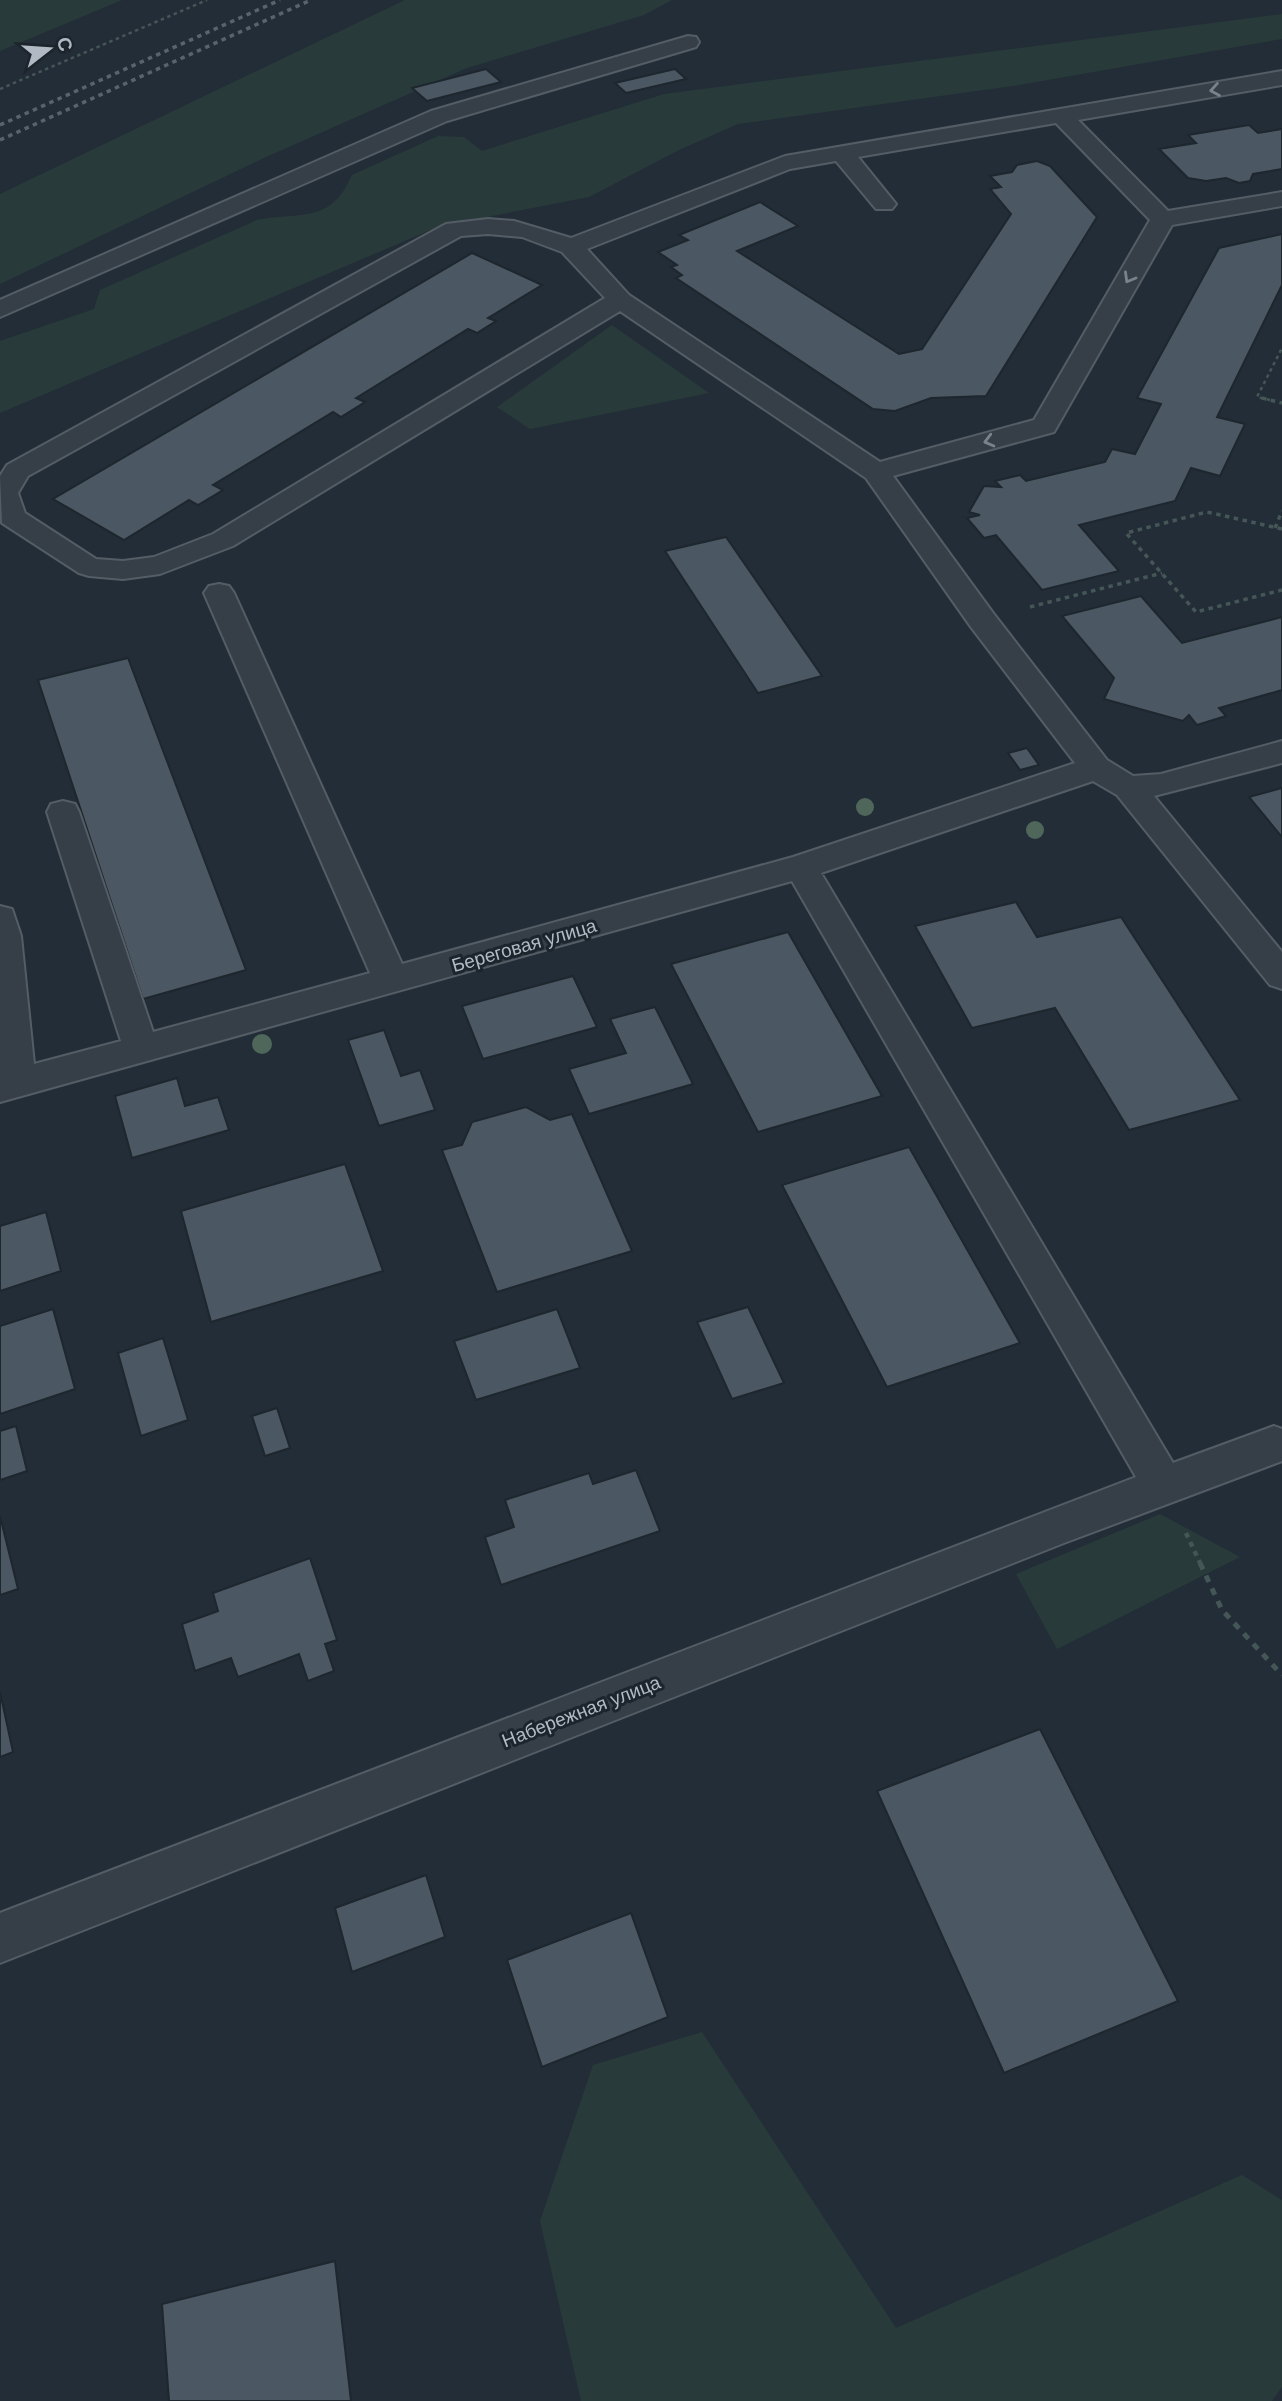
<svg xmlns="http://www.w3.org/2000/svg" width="1282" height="2401" viewBox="0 0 1282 2401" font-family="Arial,sans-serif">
	<rect width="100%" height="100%" fill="#232d37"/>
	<g fill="#283b3a">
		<path d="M0,0H122L0,51Z"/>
		<path d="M405,0H672L644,15L467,68L264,158L0,284V194Z"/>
		<path d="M1282,14V39L1019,85L738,124L679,150L589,197L440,226L0,413V341L94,309L100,290L257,220C302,211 330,225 352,175L438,136L464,137L482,151L664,94Z"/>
		<path d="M612,325L709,393L530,429L497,407Z"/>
		<path d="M1160,1514L1240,1557L1057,1649L1016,1574Z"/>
		<path d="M702,2032L896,2328L1242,2175L1282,2200V2387L1272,2401H581L540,2221L593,2065Z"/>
	</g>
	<g fill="#4b5863" stroke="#1e262e" stroke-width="2">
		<path d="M486,69L501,82L427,101L412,88Z"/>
		<path d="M675,69L686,79L626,93L615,83Z"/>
		<path d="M1249,125L1258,133L1282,129V169L1253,174L1250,181L1239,183L1226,178L1206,181L1188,178L1159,149L1196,143L1188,135Z"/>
		<path d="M1037,161L1050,166L1097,217L986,396L931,398L895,411L873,409L676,278L682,275L671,267L677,265L658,252L688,240L679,235L760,202L798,226L737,251L899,354L922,349L1011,214L990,189L1001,187L990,176L1012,172L1017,165Z"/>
		<path d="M1282,234V285L1217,417L1245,424L1220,476L1191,468L1175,501L1079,525L1119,571L1042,590L996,535L984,538L967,518L980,515L969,512L984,486L1001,487L995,481L1020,475L1026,481L1105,462L1112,449L1135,454L1161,404L1137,398L1219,248Z"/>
		<path d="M472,253L542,285L488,318L496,321L477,333L468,329L356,398L365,402L341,417L333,412L213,485L223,490L198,505L189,500L124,540L53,499Z"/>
		<path d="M726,537L822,676L758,693L665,551Z"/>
		<path d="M1141,596L1182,643L1282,617V690L1219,708L1226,716L1197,725L1189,715L1183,721L1104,699L1114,678L1062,616Z"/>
		<path d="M128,658L246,970L143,999L38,680Z"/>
		<path d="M1027,748L1039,765L1020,770L1008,753Z"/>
		<path d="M1282,788V837L1249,797Z"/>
		<path d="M1016,902L1037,937L1121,917L1240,1100L1129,1130L1055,1008L972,1028L915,926Z"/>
		<path d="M788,932L882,1096L758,1132L671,964Z"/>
		<path d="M573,976L597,1027L483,1059L462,1006Z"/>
		<path d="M655,1007L693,1084L589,1114L569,1069L626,1053L610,1019Z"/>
		<path d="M384,1030L401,1076L420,1070L435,1110L379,1126L348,1040Z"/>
		<path d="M177,1078L185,1106L218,1097L229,1130L132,1158L115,1096Z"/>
		<path d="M526,1107L550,1120L572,1114L632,1251L497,1292L442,1150L462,1145L472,1122Z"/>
		<path d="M909,1147L1020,1343L887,1387L782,1185Z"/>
		<path d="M345,1164L383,1271L211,1322L181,1211Z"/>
		<path d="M46,1212L61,1271L0,1291V1226Z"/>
		<path d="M748,1307L784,1383L732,1399L697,1322Z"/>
		<path d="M53,1309L75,1389L0,1414V1326Z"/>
		<path d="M557,1309L580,1368L476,1400L454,1341Z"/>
		<path d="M163,1338L188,1420L141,1436L118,1353Z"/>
		<path d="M277,1408L290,1448L265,1456L252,1416Z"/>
		<path d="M16,1426L27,1471L0,1480V1431Z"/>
		<path d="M636,1470L660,1531L501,1585L485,1537L514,1527L505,1500L589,1473L593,1484Z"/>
		<path d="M0,1516L18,1589L0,1595Z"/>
		<path d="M310,1558L337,1640L325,1644L334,1671L308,1681L299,1654L238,1677L231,1658L195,1671L182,1624L218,1611L213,1593Z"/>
		<path d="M0,1692L13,1752L0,1757Z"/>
		<path d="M1040,1729L1178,2001L1004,2073L877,1791Z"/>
		<path d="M426,1875L445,1937L352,1972L335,1908Z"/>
		<path d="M631,1913L668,2017L542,2067L507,1960Z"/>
		<path d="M335,2261L351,2401H169L162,2304Z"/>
	</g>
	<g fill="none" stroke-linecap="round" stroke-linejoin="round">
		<defs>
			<g id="minor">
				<path d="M688,36L696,37L699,42L696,47L447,121L0,317V300L431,111Z"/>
				<path d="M1282,71V85L1078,120L1168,211L1282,192V206L1172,225L1054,432L893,476L993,613L1107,760L1133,776L1161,774L1282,741V763L1154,796L1282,952V989L1270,985L1117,795L1093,781L821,873L1173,1463L1274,1426L1282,1429V1461L1064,1543L0,1963V1913L1136,1477L792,881L0,1102V906L12,909L21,936L34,1064L121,1041L47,812L51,804L63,801L75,804L79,812L153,1032L370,973L204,593L209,586L219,584L229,586L234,593L402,964L793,857L1075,763L971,627L866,478L620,311L233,546L160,574L123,579L89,576L79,573L2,523L0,476L7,465L446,224L488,219L514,221L571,238L785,156ZM1056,123L1150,220L1034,420L880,462L629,295L587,249L790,169L836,161L876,209H892L896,204L858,157ZM488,234L522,237L562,252L605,298L213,534L154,557L123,561L96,559L25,513L18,493L28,476L461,236Z"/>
			</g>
		</defs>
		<use href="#minor" stroke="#545d65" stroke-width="4"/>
		<g stroke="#455657" stroke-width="2.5" stroke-dasharray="3.5 3.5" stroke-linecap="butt">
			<path d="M0,89L207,0"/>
			<path d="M1270,400L1257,397L1282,348"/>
		</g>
		<g stroke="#455657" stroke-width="3.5" stroke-dasharray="4.5 4.5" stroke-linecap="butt">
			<path d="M1262,398L1282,403"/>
			<path d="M1275,528L1282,511"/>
			<path d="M1282,529L1207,512L1126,533L1196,612L1282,590"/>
			<path d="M1030,607L1162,573"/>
		</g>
		<path stroke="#455657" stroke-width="4.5" stroke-dasharray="5 5" stroke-linecap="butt" d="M1186,1533L1201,1565"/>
		<path stroke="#455657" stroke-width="5" stroke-dasharray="7 7" stroke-linecap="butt" d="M1200,1563L1222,1610L1282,1675"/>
		<use href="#minor" fill="#363f48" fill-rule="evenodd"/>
		<g stroke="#59636e" stroke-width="3.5" stroke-dasharray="4.5 4.5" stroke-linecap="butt">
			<path d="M0,125L280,0"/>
			<path d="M0,140L311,0"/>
		</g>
	</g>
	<g fill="#4e675a">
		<circle cx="865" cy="807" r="9"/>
		<circle cx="1035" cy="830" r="9"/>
		<circle cx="262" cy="1044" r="10"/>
	</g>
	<defs><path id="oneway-chevron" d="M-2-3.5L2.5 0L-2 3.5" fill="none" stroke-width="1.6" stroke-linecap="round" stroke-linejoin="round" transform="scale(1.75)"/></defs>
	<g stroke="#7a838c">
		<use href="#oneway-chevron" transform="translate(1215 90) rotate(170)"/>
		<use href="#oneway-chevron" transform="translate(1129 278) rotate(120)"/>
		<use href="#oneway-chevron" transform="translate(989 441) rotate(165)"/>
	</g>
	<g text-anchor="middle" stroke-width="6" stroke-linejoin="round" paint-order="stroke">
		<g font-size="19" fill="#b1bac4" stroke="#1c242c">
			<text transform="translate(524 945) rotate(-16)" y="7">Береговая улица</text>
			<text transform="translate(581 1711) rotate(-21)" y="7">Набережная улица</text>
		</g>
	</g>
	<g transform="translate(49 49) rotate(73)" stroke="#1c242c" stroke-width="5" paint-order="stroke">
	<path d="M0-5L12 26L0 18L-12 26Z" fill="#b1bac4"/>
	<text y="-10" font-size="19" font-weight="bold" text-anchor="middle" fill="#b1bac4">С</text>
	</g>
</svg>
